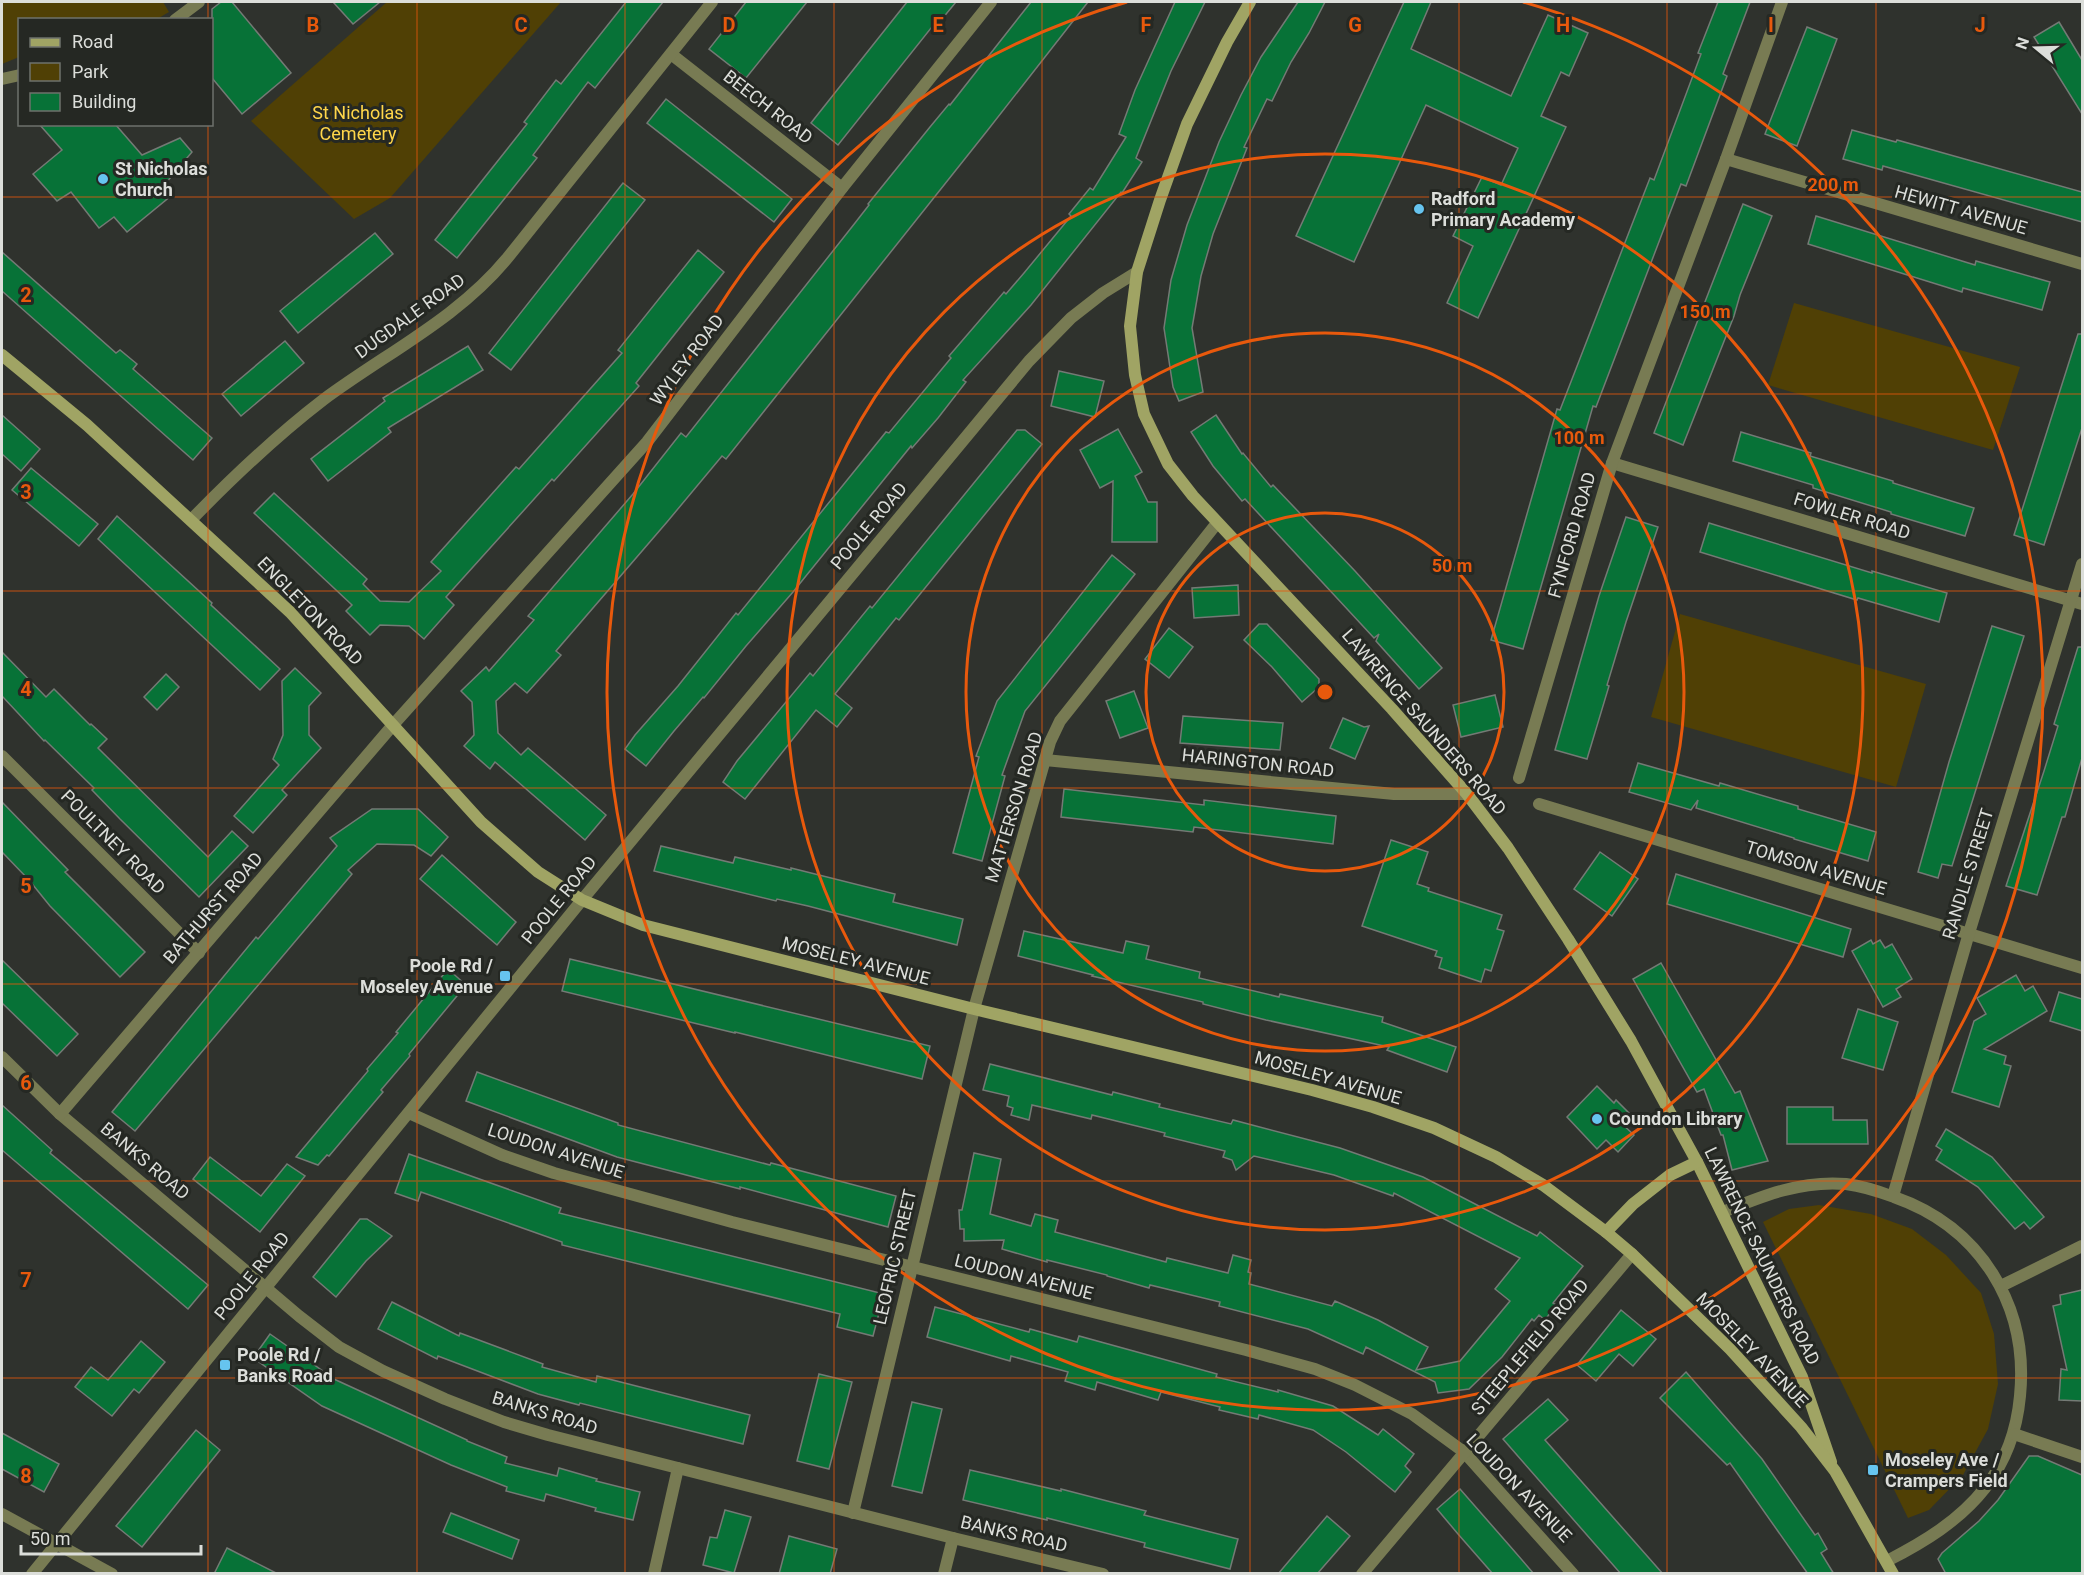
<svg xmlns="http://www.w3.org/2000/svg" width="2084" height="1575" viewBox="0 0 2084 1575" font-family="Roboto,sans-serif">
	<rect width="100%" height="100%" fill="#2f322d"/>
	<g fill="#504005">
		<path d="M2,2H163L169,12L157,19L20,20L19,57L2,64Z"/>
		<path d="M387,2H561L390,198L354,219L251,121Z"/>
		<path d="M1794,303L2020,367L1993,450L1768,385Z"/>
		<path d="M1680,614L1926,684L1896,787L1651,717Z"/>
		<path d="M1819,1205L1871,1214L1912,1229L1946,1255L1981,1293L1994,1334L1998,1384L1988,1429L1963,1475L1929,1510L1908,1518L1763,1222L1789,1209Z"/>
	</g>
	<g fill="#077237" stroke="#747a75" stroke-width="1.5">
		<path d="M221,2H232L291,73L242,114L212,78V9Z"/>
		<path d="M333,2H380L353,24Z"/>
		<path d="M626,2H663L595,88L588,82L533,155L537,158L457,258L435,240L527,124L524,122L556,80L561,84Z"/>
		<path d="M746,2H807L746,78L709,49Z"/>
		<path d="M907,2H956L933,30L931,28L838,145L811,123Z"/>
		<path d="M1031,2H1088L987,131L726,459L722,456L667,522L556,651L561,655L527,693L515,683L496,701L498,733L521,755L528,748L606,815L585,840L495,762L490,769L464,746L474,735L472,702L461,691L486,667L489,671L534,620L528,616L633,494L681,433L686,437L855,223L869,205L868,204L930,127L949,104L950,105Z"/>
		<path d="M1175,2H1205L1171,71L1136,158L1142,162L1122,193L1121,192L1031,305L963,380L966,382L938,418L912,448L911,446L793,592L746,646L704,698L703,697L674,731L646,766L625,749L635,735L678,686L736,613L738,615L755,594L886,432L889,433L951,358L949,356L1004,292L1006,294L1024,273L1071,216L1069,214L1090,188L1093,190L1126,137L1119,134L1135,90Z"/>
		<path d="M1298,2H1325L1309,33L1291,62L1272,101L1267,99L1244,147L1247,148L1213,234L1201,276L1192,328L1203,392L1179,401L1173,387L1164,328L1171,280L1187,225L1219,142L1241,95L1261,57Z"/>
		<path d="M1404,2H1431L1411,49L1511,96L1548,15L1588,33L1569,76L1561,72L1541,116L1566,127L1478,318L1447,303L1473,246L1453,236L1482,177L1501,185L1518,148L1426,105L1354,262L1296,236Z"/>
		<path d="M1718,2H1750L1723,74L1727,76L1686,186L1681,184L1596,407L1593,406L1523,649L1491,640L1557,409L1560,410L1650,178L1654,180L1701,54L1698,53Z"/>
		<path d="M2059,22L2082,60V114L2034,37Z"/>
		<path d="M1807,27L1837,39L1797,146L1765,134Z"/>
		<path d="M666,99L792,199L774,222L647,123Z"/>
		<path d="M39,124H115L142,155L180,138L192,152L165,184L172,195L127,232L114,217L99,228L71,192L57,201L33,174L62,150Z"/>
		<path d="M1852,130L1896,142L1897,140L2082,192V222L1883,166L1882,170L1843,159Z"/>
		<path d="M623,183L645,200L511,370L489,353Z"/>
		<path d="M1743,204L1772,216L1740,295L1734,316L1683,445L1654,433Z"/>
		<path d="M1816,216L1975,265L1976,261L2050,282L2042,310L1963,288L1962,292L1808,244Z"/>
		<path d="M375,233L393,254L298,333L280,311Z"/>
		<path d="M698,250L724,272L636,383L639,386L554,481L552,479L446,597L454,605L424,639L409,626L380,625L370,635L346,611L352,605L254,513L274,493L367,579L363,584L380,601L409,602L441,571L431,562L516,467L519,469L622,353L618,350Z"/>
		<path d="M2,252L116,353L120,350L137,364L133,369L212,438L193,460L2,291Z"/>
		<path d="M2078,334H2082V428L2044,545L2014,535Z"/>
		<path d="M285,341L304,363L241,416L222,394Z"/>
		<path d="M468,346L483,370L388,428L391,432L328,481L311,459L385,401L383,398Z"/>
		<path d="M1059,371L1104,381L1095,417L1051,406Z"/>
		<path d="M2,415L40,449L21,471L2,454Z"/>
		<path d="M1216,415L1242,454L1243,453L1271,487L1273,485L1355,571L1442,668L1419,689L1376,641L1379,634L1374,638L1245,499L1242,501L1213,466L1191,432Z"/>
		<path d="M1118,429L1142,472L1135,476L1148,502H1157V542H1112L1113,481L1100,488L1080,450Z"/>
		<path d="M1017,430H1025L1042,444L899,620L896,618L835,694L852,708L837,727L816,710L745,799L723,782L737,761L810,673L813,676L870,606L872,608Z"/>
		<path d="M1741,432L1811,453L1810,456L1893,481V483L1974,508L1965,536L1891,514V512L1813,488V485L1733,461Z"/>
		<path d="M31,468L98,524L79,546L12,490Z"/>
		<path d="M117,516L212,603L211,605L280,669L260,690L98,539Z"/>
		<path d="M1626,517L1658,527L1626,622L1607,685L1609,686L1587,759L1555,750L1599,596Z"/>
		<path d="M1709,523L1872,573V571L1947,593L1939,622L1882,605L1858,598L1857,600L1700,552Z"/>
		<path d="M1112,555L1135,574L1025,711L1002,775L1005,776L982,861L953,853L979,757L976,756L997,701Z"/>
		<path d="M1238,585L1239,615L1194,618L1192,588Z"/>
		<path d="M1259,624H1267L1319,679V687L1302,702L1272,667L1244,640Z"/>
		<path d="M1992,626L2024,636L1952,866L1942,864L1938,878L1918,872L1949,762Z"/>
		<path d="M1169,628L1193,647L1169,678L1145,659Z"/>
		<path d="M2078,647H2082V758L2065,817H2062L2037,895L2006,886L2044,771L2058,726L2054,724Z"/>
		<path d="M2,652L46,697L54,689L90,725L91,724L107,739L98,748L208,857L232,831L248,846L199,897L120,819L92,790L94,788L45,740L44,741L2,696Z"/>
		<path d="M295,668L321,693L309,706V735L321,748L282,790L287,795L253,833L234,816L279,765L273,759L283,735L282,681Z"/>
		<path d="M166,674L179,687L157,710L144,697Z"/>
		<path d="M1134,691L1148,728L1120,738L1106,701Z"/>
		<path d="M1495,695L1503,727L1461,737L1453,705Z"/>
		<path d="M1183,716L1283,723L1280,750L1180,743Z"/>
		<path d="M1343,718L1364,727L1369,726L1355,759L1330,748Z"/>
		<path d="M1638,763L1719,786L1720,783L1798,806V809L1876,832L1868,861L1794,839V838L1696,808L1698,800L1691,810L1629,792Z"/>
		<path d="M1064,789L1204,805V800L1336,816L1333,844L1194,827L1193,832L1061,817Z"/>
		<path d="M2,802L68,870L65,872L145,952L120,977L50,906L29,880L2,852Z"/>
		<path d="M372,809H418L448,837L431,856L414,845L377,844L348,870L352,874L135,1131L112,1112L256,937L258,939L337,846L330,838Z"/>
		<path d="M1391,840L1428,852L1417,884L1429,888L1428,891L1502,915L1497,929L1504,931L1491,971L1485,969L1481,982L1439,968L1442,958L1435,956L1437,951L1362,926Z"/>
		<path d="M661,846L733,863L735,857L791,870V868L895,894L893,902L963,919L957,945L808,906L777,899L776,901L654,871Z"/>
		<path d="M1600,852L1638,879L1612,916L1574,889Z"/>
		<path d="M442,855L516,922L497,945L420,879Z"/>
		<path d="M1676,874L1851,929L1843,957L1667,904Z"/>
		<path d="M1024,931L1123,953L1126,941L1149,946L1146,959L1200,972L1199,978L1279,997L1280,994L1383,1017L1382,1022L1456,1047L1447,1072L1387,1050L1389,1047L1266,1020L1203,1004V1002L1092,976L1093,975L1018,956Z"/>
		<path d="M1871,940L1873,944L1880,940L1885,948L1892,944L1912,979L1896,989L1901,997L1883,1007L1852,951Z"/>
		<path d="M570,959L930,1046L922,1079L735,1032V1033L562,991Z"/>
		<path d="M2,960L78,1034L57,1056L2,1003Z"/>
		<path d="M1661,963L1735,1093L1740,1091L1768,1161L1732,1170L1723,1135H1721L1704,1089L1697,1092L1633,979Z"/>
		<path d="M448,969L466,985L409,1054L410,1056L381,1090L383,1092L329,1156L327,1155L318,1165L296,1157L352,1090L368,1071L367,1069L398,1033L396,1032Z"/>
		<path d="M2016,975L2025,991L2033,986L2047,1011L1984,1049L2006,1056L2004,1064L2011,1066L1999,1107L1952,1092L1974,1021L1986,1014L1977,998Z"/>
		<path d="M2059,992L2082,999V1031L2050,1021Z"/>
		<path d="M1858,1009L1898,1022L1883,1070L1842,1058Z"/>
		<path d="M990,1064L1112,1095L1113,1092L1160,1104L1159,1107L1231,1124L1233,1120L1340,1148L1423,1177L1537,1236L1540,1232L1583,1266L1553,1303L1556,1305L1545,1320L1539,1315L1534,1321L1532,1319L1502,1357L1469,1389L1438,1393L1435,1382L1366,1347L1363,1354L1308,1329L1219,1306L1220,1302L1150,1285L1149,1288L1107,1276V1275L1047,1260V1262L1002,1249L1004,1240L964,1241V1229H960L959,1210H962L974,1153L1001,1159L990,1214L1031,1226L1035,1214L1058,1220L1055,1232L1166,1262L1167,1258L1228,1273L1233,1255L1251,1260L1248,1272L1251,1273L1249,1284L1332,1306L1335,1301L1378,1320L1428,1347L1416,1370L1460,1361L1510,1301L1495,1289L1520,1258L1394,1193L1393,1196L1334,1175L1254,1156L1236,1170L1232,1160L1223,1157L1225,1151L1164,1136L1165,1133L1092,1115L1091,1119L1032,1105L1029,1120L1011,1115L1013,1108L1007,1106L1009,1096L983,1090Z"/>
		<path d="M477,1072L618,1123V1125L770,1165L771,1163L896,1196L888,1227L740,1187V1189L617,1157L466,1101Z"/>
		<path d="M1597,1086L1614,1103L1616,1100L1630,1114L1621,1123L1634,1135L1618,1152L1606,1140L1597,1149L1567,1117Z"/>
		<path d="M2,1105L52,1150L50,1153L208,1285L188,1309L2,1150Z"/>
		<path d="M1787,1107H1833V1120H1867L1868,1144H1787Z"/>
		<path d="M1946,1129L1992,1157L2044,1217L2030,1229L2024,1222L2015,1229L1978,1187L1936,1160L1942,1150L1936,1146Z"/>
		<path d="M409,1154L561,1208L559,1213L884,1294L873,1336L837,1327L840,1314L562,1245V1242L421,1192L418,1201L395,1193Z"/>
		<path d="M210,1157L261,1196L287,1164L305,1176L260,1232L193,1179Z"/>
		<path d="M360,1219H367L392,1236L366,1261L336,1297L313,1277Z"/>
		<path d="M2082,1290V1401L2059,1400L2061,1369L2067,1370L2053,1306L2061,1304L2060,1295Z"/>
		<path d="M392,1302L459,1336L460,1333L543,1364L542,1367L596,1382L597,1376L750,1415L743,1444L580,1403L579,1405L538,1394L438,1356L437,1359L378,1329Z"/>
		<path d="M935,1307L1029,1332L1030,1329L1077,1342L1079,1336L1217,1374L1216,1377L1278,1392V1390L1333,1406L1378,1435L1383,1429L1414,1454L1405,1466L1411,1472L1395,1492L1346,1452L1313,1430L1259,1415L1258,1419L1219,1410L1220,1407L1161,1392L1158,1400L1097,1382L1095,1390L1065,1381L1068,1372L1011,1356L1010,1361L927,1337Z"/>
		<path d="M1621,1310L1656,1339L1633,1366L1619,1354L1596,1381L1577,1365Z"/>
		<path d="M270,1334L336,1380L467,1440V1441L507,1457L505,1463L557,1476L559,1468L597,1479L596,1481L640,1492L633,1520L595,1511L596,1508L546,1494L544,1501L506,1491L507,1487L451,1465L322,1406L253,1358Z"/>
		<path d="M141,1341L165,1362L139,1393L134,1389L112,1416L75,1387L91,1367L108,1380Z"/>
		<path d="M1686,1372L1762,1459L1815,1535L1818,1533L1827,1549L1821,1553L1834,1574H1808L1730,1463L1727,1465L1660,1398Z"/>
		<path d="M819,1374L852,1382L829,1469L797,1461Z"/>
		<path d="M1548,1399L1568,1420L1545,1440L1663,1574H1621L1503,1439Z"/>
		<path d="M912,1402L942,1409L922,1493L892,1486Z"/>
		<path d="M196,1430L220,1450L142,1547L116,1526Z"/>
		<path d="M2,1433L59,1464L44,1492L2,1469Z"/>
		<path d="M2029,1456H2038L2082,1475V1574H1946L1938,1559L1942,1553L1979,1521L1998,1500Z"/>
		<path d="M970,1470L1061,1491V1489L1146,1511L1144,1515L1238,1539L1230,1569L1144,1547L1145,1543L1047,1518V1520L963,1500Z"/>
		<path d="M1460,1489L1509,1545L1534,1574H1493L1458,1534L1437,1509Z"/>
		<path d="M725,1510L751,1517L734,1573L703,1565L710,1537L717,1538Z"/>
		<path d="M451,1513L519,1540L512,1559L443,1532Z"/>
		<path d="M1327,1516L1350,1536L1317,1574H1278Z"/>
		<path d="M789,1536L837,1549L830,1574H779Z"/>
		<path d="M227,1548L278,1574H214Z"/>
	</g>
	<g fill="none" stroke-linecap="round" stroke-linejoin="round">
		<g stroke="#787b53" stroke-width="12">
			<path d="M175,20L199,2"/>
			<path d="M671,54L842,188"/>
			<path d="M2,79L20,75"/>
			<path d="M1726,159L2082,264"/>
			<path d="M1612,463L2082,604"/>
			<path d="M191,520C232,478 276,436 323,400C386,353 459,318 509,256L712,2"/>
			<path d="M2,756L199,953"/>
			<path d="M1045,760L1394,794H1467"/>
			<path d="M1519,778L1612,463L1726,159L1782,2"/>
			<path d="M1539,804L2082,968"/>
			<path d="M2,1057L60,1114L299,1316L339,1347L383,1371L445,1399L504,1422L548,1435L953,1538L1103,1574"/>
			<path d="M409,1113L502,1155L554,1173L732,1222L1246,1350L1315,1369L1355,1385L1412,1414L1464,1452L1573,1574"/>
			<path d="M60,1114L393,725L647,442L842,188L991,2"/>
			<path d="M1893,1196L1969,933L2082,564"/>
			<path d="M1723,1212C1762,1196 1802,1180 1846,1184C1862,1186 1878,1191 1894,1197C1980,1227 2029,1305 2020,1396C2017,1429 2006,1461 1985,1488C1959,1521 1924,1542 1887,1561"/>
			<path d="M2001,1286L2082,1246"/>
			<path d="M2014,1434L2082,1457"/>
			<path d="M853,1513L974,1009L1050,742L1060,721L1217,523"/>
			<path d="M2,1514L112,1574"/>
			<path d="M32,1574L582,900L1029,361L1071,318L1103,293L1137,272"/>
			<path d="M654,1574L678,1468"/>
			<path d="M944,1574L953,1538"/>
			<path d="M1362,1574L1632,1254"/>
		</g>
		<g stroke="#a0a464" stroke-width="12">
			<path d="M1250,2L1227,42L1187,124L1160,200L1137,272L1130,326L1135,375L1144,414L1168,464L1193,496L1392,709L1467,794L1508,848L1568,939L1631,1041L1697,1162L1802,1377L1831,1462"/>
			<path d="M2,355L87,425L290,612L481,822L538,872L582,900L643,925L974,1009L1312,1090L1373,1107L1434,1128L1496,1157L1543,1185L1606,1232L1632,1254L1730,1349L1801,1427L1835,1471L1893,1574"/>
			<path d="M1606,1232L1633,1204L1670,1175L1697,1162"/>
		</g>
	</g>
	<path fill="none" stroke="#e8590c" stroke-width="1.5" stroke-opacity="0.55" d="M208,2V20M417,2V1574M625,2V1574M834,2V1574M1042,2V1574M1250,2V1574M1459,2V1574M1667,2V1574M1876,2V1574M208,124V1574M2,197H2082M2,394H2082M2,591H2082M2,788H2082M2,984H2082M2,1181H2082M2,1378H2082"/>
	<g fill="none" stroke="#e8590c" stroke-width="3">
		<circle cx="1325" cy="692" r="179"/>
		<circle cx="1325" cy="692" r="359"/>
		<circle cx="1325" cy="692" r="538"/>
		<path d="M1523 2A718 718 0 1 1 1127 2"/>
	</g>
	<g fill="#66c4ef" stroke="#252823" stroke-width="2">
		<circle cx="103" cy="179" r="6"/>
		<circle cx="1419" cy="209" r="6"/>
		<rect x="499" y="970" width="12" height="12" rx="3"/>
		<circle cx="1597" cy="1119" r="6"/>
		<rect x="219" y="1359" width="12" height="12" rx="3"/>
		<rect x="1867" y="1464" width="12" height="12" rx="3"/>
	</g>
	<g text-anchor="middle" stroke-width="6" stroke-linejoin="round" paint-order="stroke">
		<g font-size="18" fill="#dcdeda" stroke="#252823">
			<text transform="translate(768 107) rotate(38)" y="6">BEECH ROAD</text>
			<text transform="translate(1961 210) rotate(16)" y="6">HEWITT AVENUE</text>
			<text transform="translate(410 316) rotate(-36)" y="6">DUGDALE ROAD</text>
			<text transform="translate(687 360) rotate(-53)" y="6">WYLEY ROAD</text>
			<text transform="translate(1852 516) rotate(17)" y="6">FOWLER ROAD</text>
			<text transform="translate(869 526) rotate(-50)" y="6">POOLE ROAD</text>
			<text transform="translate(1572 535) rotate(-74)" y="6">FYNFORD ROAD</text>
			<text transform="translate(310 611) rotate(46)" y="6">ENGLETON ROAD</text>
			<text transform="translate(1424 722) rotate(49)" y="6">LAWRENCE SAUNDERS ROAD</text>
			<text transform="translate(1258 763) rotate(6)" y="6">HARINGTON ROAD</text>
			<text transform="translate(1014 807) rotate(-73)" y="6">MATTERSON ROAD</text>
			<text transform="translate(113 842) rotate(45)" y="6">POULTNEY ROAD</text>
			<text transform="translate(1816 868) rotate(17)" y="6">TOMSON AVENUE</text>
			<text transform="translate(1968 874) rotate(-73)" y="6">RANDLE STREET</text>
			<text transform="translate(559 900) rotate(-51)" y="6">POOLE ROAD</text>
			<text transform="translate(213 908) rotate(-49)" y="6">BATHURST ROAD</text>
			<text transform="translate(856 961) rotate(14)" y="6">MOSELEY AVENUE</text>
			<text transform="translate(1328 1078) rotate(16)" y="6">MOSELEY AVENUE</text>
			<text transform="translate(556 1151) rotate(18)" y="6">LOUDON AVENUE</text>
			<text transform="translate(145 1161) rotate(40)" y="6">BANKS ROAD</text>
			<text transform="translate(1762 1256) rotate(64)" y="6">LAWRENCE SAUNDERS ROAD</text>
			<text transform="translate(895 1257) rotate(-77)" y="6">LEOFRIC STREET</text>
			<text transform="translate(252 1276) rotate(-51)" y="6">POOLE ROAD</text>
			<text transform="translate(1024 1277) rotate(14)" y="6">LOUDON AVENUE</text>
			<text transform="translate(1530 1347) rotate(-50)" y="6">STEEPLEFIELD ROAD</text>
			<text transform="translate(1752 1350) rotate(46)" y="6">MOSELEY AVENUE</text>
			<text transform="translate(545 1413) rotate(17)" y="6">BANKS ROAD</text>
			<text transform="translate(1519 1488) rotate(46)" y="6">LOUDON AVENUE</text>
			<text transform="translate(1014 1534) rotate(13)" y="6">BANKS ROAD</text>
		</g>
		<g font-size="18" fill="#ffd64a" stroke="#252823">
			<text x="358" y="119">St Nicholas<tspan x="358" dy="21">Cemetery</tspan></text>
		</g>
		<g font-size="18" font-weight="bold" fill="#dcdeda" stroke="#252823" text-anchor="start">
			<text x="115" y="175">St Nicholas<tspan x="115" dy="21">Church</tspan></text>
			<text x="1431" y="205">Radford<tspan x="1431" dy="21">Primary Academy</tspan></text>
			<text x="493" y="972" text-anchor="end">Poole Rd /<tspan x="493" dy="21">Moseley Avenue</tspan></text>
			<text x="1609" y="1125">Coundon Library</text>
			<text x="237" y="1361">Poole Rd /<tspan x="237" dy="21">Banks Road</tspan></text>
			<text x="1885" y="1466">Moseley Ave /<tspan x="1885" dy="21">Crampers Field</tspan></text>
		</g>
	</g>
	<g font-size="20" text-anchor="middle" font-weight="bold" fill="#e8590c" stroke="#252823" stroke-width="6" stroke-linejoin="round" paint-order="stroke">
		<text x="313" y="32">B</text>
		<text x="521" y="32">C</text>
		<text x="729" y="32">D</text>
		<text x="938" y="32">E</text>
		<text x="1146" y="32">F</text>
		<text x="1355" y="32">G</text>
		<text x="1563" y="32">H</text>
		<text x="1771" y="32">I</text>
		<text x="1980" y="32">J</text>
		<text x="26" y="302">2</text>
		<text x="26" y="499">3</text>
		<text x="26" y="696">4</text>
		<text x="26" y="893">5</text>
		<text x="26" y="1090">6</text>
		<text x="26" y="1287">7</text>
		<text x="26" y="1483">8</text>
	</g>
	<circle cx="1325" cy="692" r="9" fill="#e8590c" stroke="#252823" stroke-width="3"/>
	<g font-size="18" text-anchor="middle" font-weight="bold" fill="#e8590c" stroke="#252823" stroke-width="6" stroke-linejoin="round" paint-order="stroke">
		<text x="1833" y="191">200 m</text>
		<text x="1705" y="318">150 m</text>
		<text x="1579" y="444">100 m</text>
		<text x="1452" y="572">50 m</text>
	</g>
	<rect width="2084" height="1575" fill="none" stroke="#dcdeda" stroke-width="6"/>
	<rect x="18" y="18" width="195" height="108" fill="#252823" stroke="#6e716c" stroke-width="1.5"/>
	<rect x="30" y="38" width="30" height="9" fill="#a0a464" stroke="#6e716c" stroke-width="1.5"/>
	<text x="72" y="48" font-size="18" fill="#dcdeda">Road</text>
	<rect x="30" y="63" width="30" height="18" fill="#504005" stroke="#6e716c" stroke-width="1.5"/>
	<text x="72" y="78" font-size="18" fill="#dcdeda">Park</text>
	<rect x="30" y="93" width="30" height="18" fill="#077237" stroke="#6e716c" stroke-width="1.5"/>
	<text x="72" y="108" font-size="18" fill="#dcdeda">Building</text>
	<g transform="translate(2036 48) rotate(289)" stroke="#252823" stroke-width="4.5" paint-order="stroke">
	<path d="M0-4.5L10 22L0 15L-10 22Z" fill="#dcdeda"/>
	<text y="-9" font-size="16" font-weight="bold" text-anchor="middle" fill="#dcdeda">N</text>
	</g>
	<path d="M21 1545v9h180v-9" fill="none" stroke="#dcdeda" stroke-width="3"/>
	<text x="30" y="1545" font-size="18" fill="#dcdeda" stroke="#252823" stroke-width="4.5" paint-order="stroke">50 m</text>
</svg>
